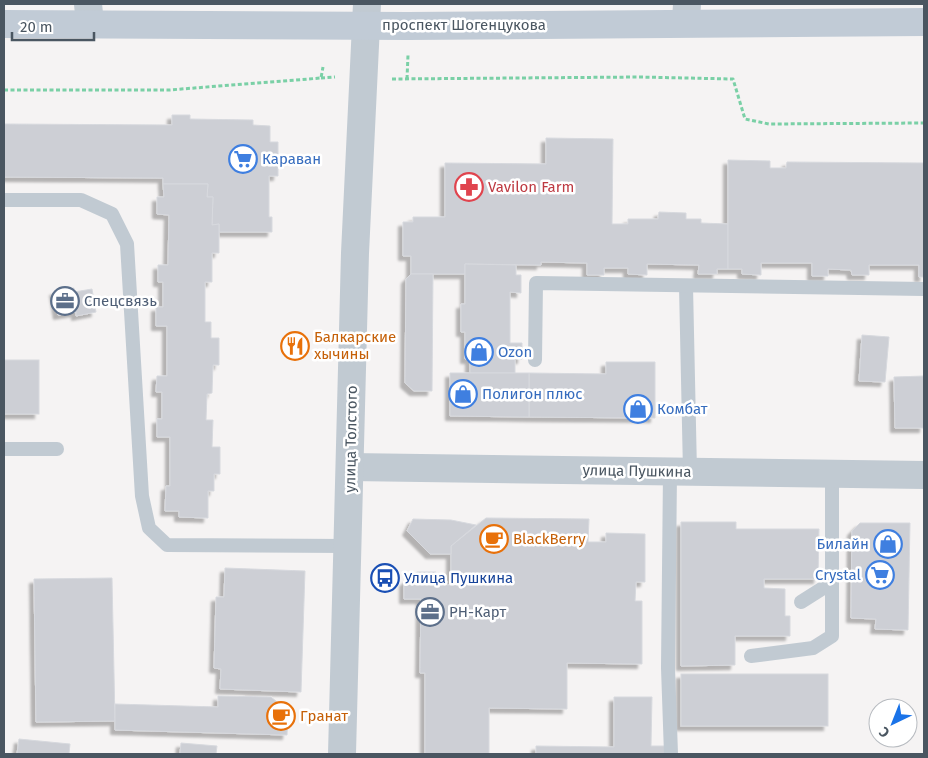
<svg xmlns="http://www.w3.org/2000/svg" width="928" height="758" viewBox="0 0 928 758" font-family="'Fira Sans',sans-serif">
	<defs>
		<filter id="shadow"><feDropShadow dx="-4.5" dy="4.5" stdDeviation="1" flood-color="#0004"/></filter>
	</defs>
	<rect width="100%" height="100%" fill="#f5f3f3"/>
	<g fill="#cdcfd5" stroke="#d7d9de" filter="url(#shadow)">
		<path d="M172,115H190V119L253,120V125L270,126V142H278V176H269V217H272V232H219V224L212,225L213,197H207L208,184H163V178L4,177V124L172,125Z"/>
		<path d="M546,138L613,139L612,224H628V219H658L659,212L686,213V219H701V223L728,224V269H717V274H698L699,265L647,264V275L628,274V268H604V275H587V263L541,262V265L465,264V274H411V256H403V222H413V217H445V163L546,164Z"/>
		<path d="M728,160L770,161V168H786L787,162L924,163V277H919V265H869V275H852L851,270L828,269V276H812V263H761V275L742,274V269H728Z"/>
		<path d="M163,184H208L207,197H213L212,225L219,224V253H212V282H205V322H211V338H219V365H213L212,393L207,394L206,420H213L212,447H220V474H214V491H208V518L179,517V511H165L166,486H170V437H157V419H162V392H156L157,376H167V326H156V307H163V282H158V265H168L169,215L157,214V197H164Z"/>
		<path d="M465,264L516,265V275H521V293L510,292V343H522V359H515V373H470V359H465V332H461V304H465Z"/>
		<path d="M411,274H433L432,391H414L405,383L406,279Z"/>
		<path d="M74,288V292L92,289L96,312L76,316V312L58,315L54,291Z"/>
		<path d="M862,335L889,337L885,382L859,381Z"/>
		<rect x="4" y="360" width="35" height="54"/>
		<path d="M606,362H655V418L529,417V373L606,374Z"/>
		<path d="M450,373H529V417L450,416Z"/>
		<path d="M924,376V428H895L894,377Z"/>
		<path d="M486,518L589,519L588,542H606V533L645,534V582H636L635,601H642V664L567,663V709L489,708V754H497H425V673H420L421,599H404V582L417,572H436L435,585H451V546Z"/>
		<path d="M413,519L451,520L476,525L451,546V554H430L407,531Z"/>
		<path d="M681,522H736V529H819L818,579H764V588L785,589V616H790V636H735V665L681,666Z"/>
		<path d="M860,523H910L908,630L875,629L876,619L851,618L852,531Z"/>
		<path d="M225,568L305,571L301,692L220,689L221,669L214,668L216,597H224Z"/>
		<path d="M112,578L115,721L36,722L34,579Z"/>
		<rect x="681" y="674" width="147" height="52"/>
		<path d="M218,696L271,697L288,711L287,735L115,730V704L218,707Z"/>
		<path d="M614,697H652L651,746H668V754H536V746L614,747Z"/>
		<path d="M19,739L70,744L69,754H17Z"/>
		<path d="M181,743L217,746L216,754H180Z"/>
	</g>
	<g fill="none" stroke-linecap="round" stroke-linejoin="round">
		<g stroke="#7ad0a6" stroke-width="3" stroke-dasharray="4 2.5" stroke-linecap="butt">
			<path d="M321,78L335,77"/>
			<path d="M392,79L639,77L733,79L745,119L769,124L924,123"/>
			<path d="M407,79L408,55"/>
			<path d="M4,90H169L321,78L323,67"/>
		</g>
		<g stroke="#c1cad2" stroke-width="14">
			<path d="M4,200H81L112,214L127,244L142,496L149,528L167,545L348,546"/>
			<path d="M686,286L690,472"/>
			<path d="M535,360L536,283L924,289"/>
			<path d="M4,449H57"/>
			<path d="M670,472L668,668L671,754"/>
			<path d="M801,602L831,583"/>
			<path d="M751,656L813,648L832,636V474"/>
		</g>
		<g stroke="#c1cad2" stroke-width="28">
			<path d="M88,4L90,24"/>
			<path d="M686,23L687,4"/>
			<path d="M350,467L924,475"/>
		</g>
		<path stroke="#c1cad2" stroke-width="28" d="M342,754L355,253L367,4"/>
		<path stroke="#c1cbd6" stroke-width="28" d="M4,24L408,26L924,22"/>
	</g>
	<defs>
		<symbol id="supermarket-ring" viewBox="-11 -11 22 22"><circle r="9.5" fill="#fff" stroke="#3f7fe0" stroke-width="1.5"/><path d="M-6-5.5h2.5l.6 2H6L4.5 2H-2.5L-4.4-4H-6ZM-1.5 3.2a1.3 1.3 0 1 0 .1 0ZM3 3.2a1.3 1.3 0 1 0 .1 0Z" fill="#3f7fe0"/></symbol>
		<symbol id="pharmacy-ring" viewBox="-11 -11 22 22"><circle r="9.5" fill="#fff" stroke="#e0444e" stroke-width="1.5"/><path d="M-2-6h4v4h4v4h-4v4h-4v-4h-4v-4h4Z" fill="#e0444e"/></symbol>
		<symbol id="office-ring" viewBox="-11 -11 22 22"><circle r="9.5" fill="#fff" stroke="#5c6f8a" stroke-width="1.5"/><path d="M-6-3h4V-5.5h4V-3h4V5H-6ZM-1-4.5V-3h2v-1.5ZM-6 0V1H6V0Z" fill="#5c6f8a"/></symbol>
		<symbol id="restaurant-ring" viewBox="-11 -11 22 22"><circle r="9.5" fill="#fff" stroke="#e8710a" stroke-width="1.5"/><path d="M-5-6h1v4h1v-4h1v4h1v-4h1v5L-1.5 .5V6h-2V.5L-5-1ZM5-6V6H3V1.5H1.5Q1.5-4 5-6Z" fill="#e8710a"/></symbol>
		<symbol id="shop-ring" viewBox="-11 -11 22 22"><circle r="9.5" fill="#fff" stroke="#3f7fe0" stroke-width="1.5"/><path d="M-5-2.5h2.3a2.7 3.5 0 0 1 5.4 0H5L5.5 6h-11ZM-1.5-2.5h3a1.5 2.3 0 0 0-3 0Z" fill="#3f7fe0"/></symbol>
		<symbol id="cafe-ring" viewBox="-11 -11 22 22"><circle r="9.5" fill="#fff" stroke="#e8710a" stroke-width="1.5"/><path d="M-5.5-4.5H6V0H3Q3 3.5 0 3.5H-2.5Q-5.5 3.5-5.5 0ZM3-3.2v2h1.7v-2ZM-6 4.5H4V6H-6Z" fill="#e8710a"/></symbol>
		<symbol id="bus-ring" viewBox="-11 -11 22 22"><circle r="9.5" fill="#fff" stroke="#1a4fb4" stroke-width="1.5"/><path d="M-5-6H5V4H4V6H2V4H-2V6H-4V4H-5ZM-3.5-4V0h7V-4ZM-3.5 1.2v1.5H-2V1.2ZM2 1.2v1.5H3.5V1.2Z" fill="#1a4fb4"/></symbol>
	</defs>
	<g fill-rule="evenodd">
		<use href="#supermarket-ring" x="227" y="143" width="32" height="32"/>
		<use href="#pharmacy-ring" x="453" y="171" width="32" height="32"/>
		<use href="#office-ring" x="49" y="285" width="32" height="32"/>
		<use href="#restaurant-ring" x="279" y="330" width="32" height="32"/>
		<use href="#shop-ring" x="463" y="336" width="32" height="32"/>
		<use href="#shop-ring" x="447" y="378" width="32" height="32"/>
		<use href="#shop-ring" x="622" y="393" width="32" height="32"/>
		<use href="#cafe-ring" x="478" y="523" width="32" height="32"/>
		<use href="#shop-ring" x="872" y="528" width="32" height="32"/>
		<use href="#supermarket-ring" x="864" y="559" width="32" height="32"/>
		<use href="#bus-ring" x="369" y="562" width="32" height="32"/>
		<use href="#office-ring" x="414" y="596" width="32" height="32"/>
		<use href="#cafe-ring" x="265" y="700" width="32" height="32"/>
	</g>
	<g text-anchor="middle" stroke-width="5" stroke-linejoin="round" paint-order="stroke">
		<g font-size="15" fill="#4a5661" stroke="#fff">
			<text x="464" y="30">проспект Шогенцукова</text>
			<text transform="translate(351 439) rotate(-89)" y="5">улица Толстого</text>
			<text transform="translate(637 471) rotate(1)" y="5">улица Пушкина</text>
		</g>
		<g font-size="15" fill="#366cbe" stroke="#fff" text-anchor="start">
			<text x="262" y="164">Караван</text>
			<text x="498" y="357">Ozon</text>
			<text x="482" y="399">Полигон плюс</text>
			<text x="657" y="414">Комбат</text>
			<text x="869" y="549" text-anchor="end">Билайн</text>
			<text x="861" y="580" text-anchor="end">Crystal</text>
		</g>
		<g font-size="15" fill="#be3a42" stroke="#fff" text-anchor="start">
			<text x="488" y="192">Vavilon Farm</text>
		</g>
		<g font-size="15" fill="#4e5e75" stroke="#fff" text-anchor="start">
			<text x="84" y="306">Спецсвязь</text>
			<text x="449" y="617">РН-Карт</text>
		</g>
		<g font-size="15" fill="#c56008" stroke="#fff" text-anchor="start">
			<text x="314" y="342">Балкарские<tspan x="314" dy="17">хычины</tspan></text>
			<text x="513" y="544">BlackBerry</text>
			<text x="300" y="721">Гранат</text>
		</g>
		<g font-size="15" fill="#164399" stroke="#fff" text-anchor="start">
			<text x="404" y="583">Улица Пушкина</text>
		</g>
	</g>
	<rect width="928" height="758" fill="none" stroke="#4a5661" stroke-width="10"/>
	<g transform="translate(893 723) rotate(223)"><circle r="24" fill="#ffffff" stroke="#b7bbc0"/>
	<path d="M0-4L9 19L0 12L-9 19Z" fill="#1a73e8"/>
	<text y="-8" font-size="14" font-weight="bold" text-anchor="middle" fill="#4a5661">С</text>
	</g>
	<path d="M12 32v8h82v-8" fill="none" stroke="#4a5661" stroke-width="2.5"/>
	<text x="20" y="32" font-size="15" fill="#4a5661" stroke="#ffffff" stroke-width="4" paint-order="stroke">20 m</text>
</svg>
